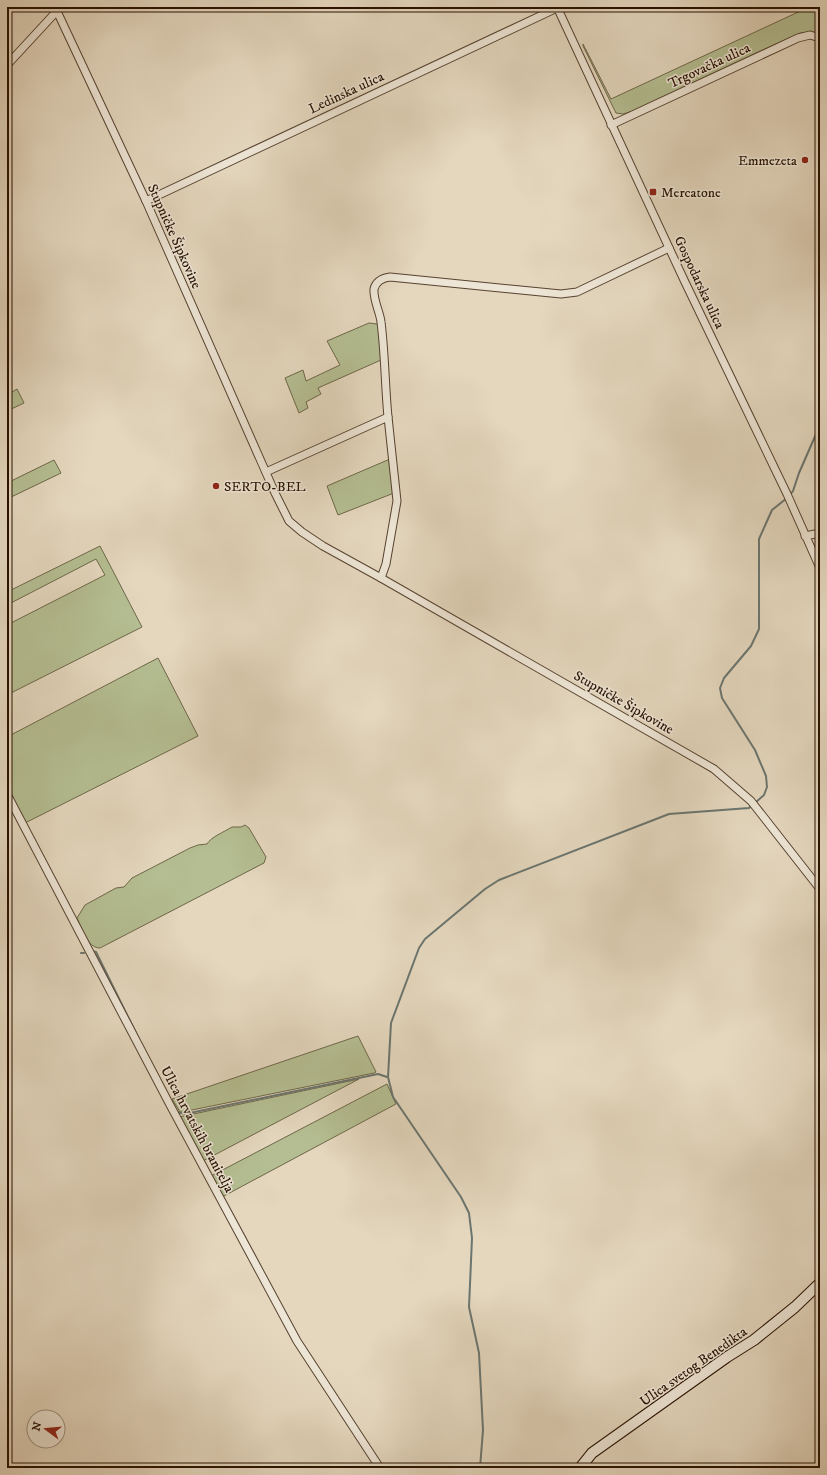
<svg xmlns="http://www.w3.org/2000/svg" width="827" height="1475" viewBox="0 0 827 1475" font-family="'IM FELL DW Pica',serif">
	<rect width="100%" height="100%" fill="#e4d7be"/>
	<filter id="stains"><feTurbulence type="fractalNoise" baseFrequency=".005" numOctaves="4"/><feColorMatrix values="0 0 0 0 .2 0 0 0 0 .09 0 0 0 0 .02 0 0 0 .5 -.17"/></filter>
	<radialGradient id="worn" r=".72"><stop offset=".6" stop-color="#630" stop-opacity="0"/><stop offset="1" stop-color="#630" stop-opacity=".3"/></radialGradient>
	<g fill="#b4be92" stroke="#6e6749">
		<path d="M809,7H820V34L808,32L800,33L633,111L623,114L616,113L583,46V44L611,99Z"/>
		<path d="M369,323L377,324L379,326L381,360L318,388L321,394L306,402L308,408L299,413L285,378L303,370L306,381L340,365L327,341Z"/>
		<path d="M17,389L24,403L7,411V395Z"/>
		<path d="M390,459L394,493L338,515L327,486Z"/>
		<path d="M54,460L61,473L7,499V483Z"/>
		<path d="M100,546L142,627L7,695V625L105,575L96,559L7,605V592Z"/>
		<path d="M158,658L198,736L25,823L7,788V737Z"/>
		<path d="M245,825L249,828L266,857L264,863L100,948C87,948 82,928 77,918L85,905L116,888L124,887L132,878L190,848L198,845L207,844C211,837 224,832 232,827H241Z"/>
		<path d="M358,1036L376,1072L374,1073L182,1112H180L172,1099Z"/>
		<path d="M359,1079L203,1161L179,1117Z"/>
		<path d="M387,1084L396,1104L222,1197L211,1176Z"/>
	</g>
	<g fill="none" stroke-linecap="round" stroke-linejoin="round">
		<g stroke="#6a756f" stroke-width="2">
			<path d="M790,495L793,491L799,473L820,425"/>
			<path d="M755,803L764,795L767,787L766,776L755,750L722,698L720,688L724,678L751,646L759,629V539L772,510L787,498"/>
			<path d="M92,951L96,952L139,1039"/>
			<path d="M81,953H84"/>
			<path d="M177,1112L185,1114L378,1074L387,1077"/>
			<path d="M480,1468L483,1430L479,1353L469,1307L472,1238L469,1213L461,1197L393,1097L388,1077L391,1023L419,948L425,939L485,889L499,880L669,814L749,808L752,805"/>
		</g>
		<defs>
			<g id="street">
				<path d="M55,7L146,201L275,493L289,521L302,532L323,546L381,578L714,769L751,801L820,889"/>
				<path d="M557,7L684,280L787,494L820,568"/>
				<path d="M7,65L56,12"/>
				<path d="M611,125L798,38L810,35L820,38"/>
				<path d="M146,201L557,8"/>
				<path d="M388,417C385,386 385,354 381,322C380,312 373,300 374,289C376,281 382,278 390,277L561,294L577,292L669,248"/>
				<path d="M266,472L388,417L397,501L386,564L381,578"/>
				<path d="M805,536L820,533"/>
				<path d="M7,794L170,1105L297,1341L380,1468"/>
			</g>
			<path id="secondary" d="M580,1468L592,1453L727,1357L754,1340L795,1307L820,1283"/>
		</defs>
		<use href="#street" stroke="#564230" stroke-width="9"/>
		<use href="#secondary" stroke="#271000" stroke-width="12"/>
		<use href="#street" stroke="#ede5d5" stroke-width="7"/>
		<use href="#secondary" stroke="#ede5d5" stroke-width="10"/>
	</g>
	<g fill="#8f2418" stroke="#ede5d5" stroke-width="1.5">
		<circle cx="805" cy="160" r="4"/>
		<rect x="649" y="188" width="8" height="8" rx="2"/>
		<circle cx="216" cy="486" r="4"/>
	</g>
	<g text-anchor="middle" stroke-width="3" stroke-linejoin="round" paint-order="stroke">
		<g font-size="14" fill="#271000" stroke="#ede5d5">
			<text transform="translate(709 65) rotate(-25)" y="5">Trgovačka ulica</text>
			<text transform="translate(346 92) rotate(-25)" y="5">Ledinska ulica</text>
			<text transform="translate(175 236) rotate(66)" y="5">Stupničke Šipkovine</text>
			<text transform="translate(700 282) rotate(65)" y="5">Gospodarska ulica</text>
			<text transform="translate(624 702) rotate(30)" y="5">Stupničke Šipkovine</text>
			<text transform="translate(198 1129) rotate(62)" y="5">Ulica hrvatskih branitelja</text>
			<text transform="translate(693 1366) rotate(-35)" y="5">Ulica svetog Benedikta</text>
		</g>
		<g font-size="14" fill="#271000" stroke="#ede5d5" text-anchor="start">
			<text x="797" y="165" text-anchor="end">Emmezeta</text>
			<text x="661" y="197">Mercatone</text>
			<text x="224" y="491">SERTO-BEL</text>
		</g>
	</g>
	<rect width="827" height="1475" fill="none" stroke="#e4d7be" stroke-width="24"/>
	<rect x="8" y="8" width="811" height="1459" fill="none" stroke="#271000" stroke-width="2"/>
	<rect x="12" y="12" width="803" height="1451" fill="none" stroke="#271000"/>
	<g transform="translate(46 1429) rotate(286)"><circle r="19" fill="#ede5d5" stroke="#9e9080"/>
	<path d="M0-3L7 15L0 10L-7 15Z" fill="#8f2418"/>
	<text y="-6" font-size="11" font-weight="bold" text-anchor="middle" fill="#271000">N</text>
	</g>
	<rect width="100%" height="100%" filter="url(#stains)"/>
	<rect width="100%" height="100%" fill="url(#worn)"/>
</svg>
